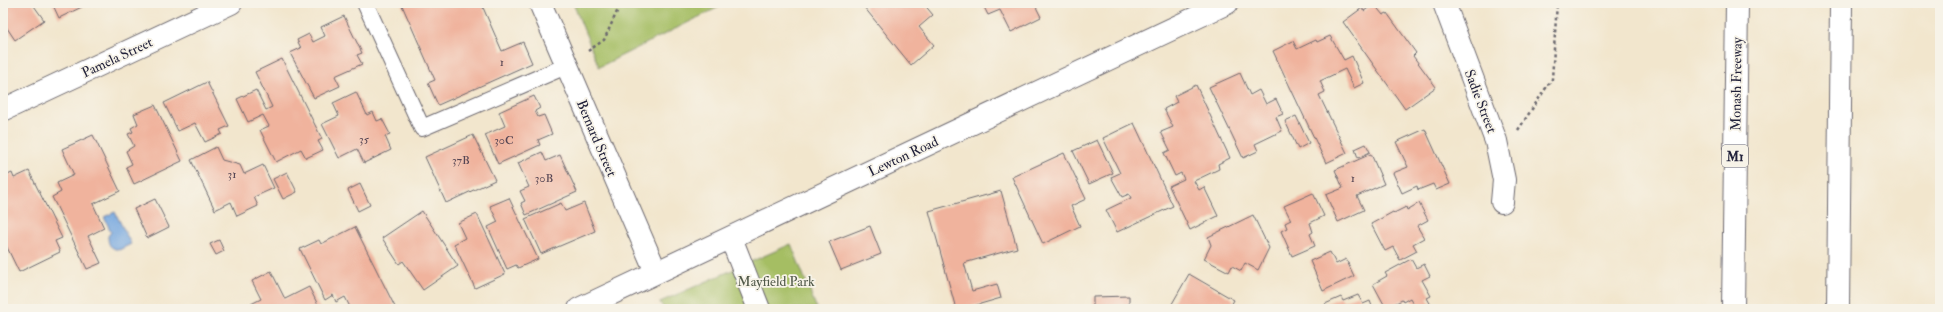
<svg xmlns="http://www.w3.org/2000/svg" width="1943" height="312" viewBox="0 0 1943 312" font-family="'IM FELL Double Pica',serif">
	<rect width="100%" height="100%" fill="#f7f3e8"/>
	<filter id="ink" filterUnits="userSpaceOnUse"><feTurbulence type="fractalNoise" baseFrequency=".025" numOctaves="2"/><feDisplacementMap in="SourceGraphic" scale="8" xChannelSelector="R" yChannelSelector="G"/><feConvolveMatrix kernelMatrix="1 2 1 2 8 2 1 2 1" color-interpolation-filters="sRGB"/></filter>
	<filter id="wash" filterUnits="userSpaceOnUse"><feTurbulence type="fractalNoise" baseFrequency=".012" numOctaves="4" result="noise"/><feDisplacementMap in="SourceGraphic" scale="16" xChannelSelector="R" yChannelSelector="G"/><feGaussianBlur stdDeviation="0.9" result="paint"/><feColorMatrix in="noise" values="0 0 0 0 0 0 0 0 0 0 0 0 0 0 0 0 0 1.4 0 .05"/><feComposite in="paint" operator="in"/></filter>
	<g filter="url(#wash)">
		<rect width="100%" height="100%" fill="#f2e6cd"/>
		<g fill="#a5be64" stroke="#647050">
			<path d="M573,3H727L599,67Z"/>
			<path d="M791,244L817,309H664L660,302Z"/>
		</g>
		<path fill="#73a6df" stroke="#4a648d" d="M115,212L131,244L119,250C110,248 108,245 108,236L111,232L104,217Z"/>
		<g id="blocks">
			<g fill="#f0b39d">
				<path d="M3,3H32L44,20L15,40L3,22Z"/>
				<path d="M52,3H90L59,18Z"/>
				<path d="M401,3H481L502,51L523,42L532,63L438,105L428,83L435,80Z"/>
				<path d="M869,3H923L933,15L919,27L934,45L911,65L864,7Z"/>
				<path d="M982,3H1034L1041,17L1011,32L1000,10L988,15Z"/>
				<path d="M1374,4L1383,15L1387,13L1416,53L1413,56L1436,87L1405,109L1343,22L1362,8L1364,11Z"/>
				<path d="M344,16L362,53L357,55L362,64L335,76L340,86L314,98L290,53L301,48L297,40L309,34L313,42L325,36L321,27Z"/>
				<path d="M1330,36L1344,60L1352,56L1364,83L1354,88L1345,69L1320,81L1325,92L1319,95L1347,153L1326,163L1273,51L1293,41L1297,49L1316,40L1317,42Z"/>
				<path d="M282,59L322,139L318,141L323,150L306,158L301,149L276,162L260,130L269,126L263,115L248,122L237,99L256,90L266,110L272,107L255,72Z"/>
				<path d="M1240,73L1250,95L1259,90L1266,104L1276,99L1283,114L1276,117L1282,131L1255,144L1258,151L1243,158L1209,87Z"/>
				<path d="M207,82L229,126L220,130L222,134L205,142L195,123L178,131L164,103Z"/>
				<path d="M1196,85L1230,158L1218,164L1219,169L1194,181L1199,190L1204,187L1218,216L1190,230L1169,186L1184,179L1181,173L1175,176L1164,153L1170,150L1161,132L1173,127L1164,109L1177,102L1174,96Z"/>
				<path d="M356,92L367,115L373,112L377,121L382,119L390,134L385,136L391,150L364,163L357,149L339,158L322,124L339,116L333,103Z"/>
				<path d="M534,96L540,108L535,111L538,117L544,115L552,134L538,140L540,145L498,164L485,135L505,126L499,112Z"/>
				<path d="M155,105L182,161L134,184L126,167L132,164L126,151L134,146L128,134L133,132L131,128L138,124L134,114Z"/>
				<path d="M1296,116L1309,143L1298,149L1285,121Z"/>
				<path d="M1134,123L1173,206L1117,232L1106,210L1131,198L1129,194L1122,197L1111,177L1120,173L1103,138Z"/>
				<path d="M1425,129L1450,184L1436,190L1433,184L1418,190L1417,186L1402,193L1393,173L1408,167L1396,142Z"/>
				<path d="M93,135L120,191L93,204L104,228L88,236L101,263L87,269L52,197L61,192L57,183L74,175L62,149Z"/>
				<path d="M473,135L495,180L446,203L425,157Z"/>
				<path d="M1097,140L1113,173L1089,184L1073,151Z"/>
				<path d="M1366,144L1370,152L1358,158L1355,149Z"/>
				<path d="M216,147L222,160L240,165L244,174L263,165L274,188L254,197L258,206L237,216L231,202L215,210L191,160Z"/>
				<path d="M542,152L546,161L560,155L577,192L526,215L521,203L525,201L520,191L529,187L518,163Z"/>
				<path d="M1064,153L1086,199L1071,206L1080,226L1043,244L1012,177Z"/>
				<path d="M1371,154L1384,184L1357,196L1364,210L1338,222L1326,195L1343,188L1335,170Z"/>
				<path d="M29,171L62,238L55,241L60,252L19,272L3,239V177L12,173L14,178Z"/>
				<path d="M287,172L297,192L283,199L273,179Z"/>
				<path d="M360,184L370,205L358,211L348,190Z"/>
				<path d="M1001,191L1017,248L964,263L972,291L997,284L1001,298L963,309H956L929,211Z"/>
				<path d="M1313,193L1324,216L1310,223L1313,232L1310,234L1315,246L1292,256L1281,231L1287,228L1285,223L1291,220L1284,206Z"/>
				<path d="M509,198L538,259L518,268L516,265L507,269L488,227L498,222L490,206Z"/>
				<path d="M155,199L169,227L147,238L134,209Z"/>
				<path d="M561,203L565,211L584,203L595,231L541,254L525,219Z"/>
				<path d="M1419,203L1428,220L1417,226L1424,238L1413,244L1417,251L1400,260L1393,247L1385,251L1371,224L1393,212L1394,213L1406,207L1407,210Z"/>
				<path d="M422,211L458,266L423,290L403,261L399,264L382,238Z"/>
				<path d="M477,214L505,274L475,288L454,244L465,238L458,223Z"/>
				<path d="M1253,215L1269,248L1258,270L1245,263L1241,271L1232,266L1229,272L1204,259L1211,245L1208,237Z"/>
				<path d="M870,226L881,254L841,270L829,242Z"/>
				<path d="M355,227L396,309H351L345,297L336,302L333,295L325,300L300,249L319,240L321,244Z"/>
				<path d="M219,240L224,251L216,255L210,244Z"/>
				<path d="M1330,252L1336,264L1346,259L1354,276L1323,291L1310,261Z"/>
				<path d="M1411,259L1416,268L1424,264L1430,276L1422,280L1431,296L1427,298L1431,305L1424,309H1416L1410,298L1403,302L1402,300L1386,308L1373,284L1387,276L1385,273Z"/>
				<path d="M271,271L285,299L309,287L320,309H254L251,304L261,299L252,281Z"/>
				<path d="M1189,274L1234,300L1229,309H1169Z"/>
				<path d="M1358,295L1363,304L1370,301L1373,309H1328L1325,304L1341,297L1343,301Z"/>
				<path d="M1129,296V309H1093V297Z"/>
			</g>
		</g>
	</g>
	<g filter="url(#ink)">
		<use href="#blocks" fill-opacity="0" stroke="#6b676e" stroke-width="1"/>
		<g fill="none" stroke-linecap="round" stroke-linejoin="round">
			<defs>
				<path id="lane" d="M365,3L422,128L566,66"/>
				<g id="street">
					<path d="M540,3L656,272"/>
					<path d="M1444,3L1496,141L1504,180L1502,202"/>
					<path d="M3,110L231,3"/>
					<path d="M731,238L759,309"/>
					<path d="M579,309L1227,3"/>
				</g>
				<g id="highway">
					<path d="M1733,309L1737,3"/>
					<path d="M1838,309L1841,3"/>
				</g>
			</defs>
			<use href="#lane" stroke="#6b676e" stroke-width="18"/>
			<use href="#street" stroke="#6b676e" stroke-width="24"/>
			<use href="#highway" stroke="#6b676e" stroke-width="24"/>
			<g stroke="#6b676e" stroke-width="2.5" stroke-dasharray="3 3" stroke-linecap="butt">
				<path d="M588,51L604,40L621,3"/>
				<path d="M1518,130L1552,79L1557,3"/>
			</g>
			<use href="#lane" stroke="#fff" stroke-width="16"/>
			<use href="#street" stroke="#fff" stroke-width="22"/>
			<use href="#highway" stroke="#fff" stroke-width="22"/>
		</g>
	</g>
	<g text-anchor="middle" stroke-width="3.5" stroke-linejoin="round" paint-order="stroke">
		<g font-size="12" fill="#564654">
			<text x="502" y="66">1</text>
			<text x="364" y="143">35</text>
			<text x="504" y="144">30C</text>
			<text x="461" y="164">37B</text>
			<text x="232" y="178">31</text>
			<text x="544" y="182">30B</text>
			<text x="1353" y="182">1</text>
		</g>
		<rect fill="#f7f3e8" stroke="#62616f" stroke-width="1" x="1722" y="145" width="26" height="22" rx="3"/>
		<g font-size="13" font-weight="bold" fill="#22223b">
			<text x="1735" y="161">M1</text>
		</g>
		<g font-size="14" fill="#22223b" stroke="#f7f3e8">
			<text transform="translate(117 57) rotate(-25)" y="5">Pamela Street</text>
			<text transform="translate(1736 84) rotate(-89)" y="5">Monash Freeway</text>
			<text transform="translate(1481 101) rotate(69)" y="5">Sadie Street</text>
			<text transform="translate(597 138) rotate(67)" y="5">Bernard Street</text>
			<text transform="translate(903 156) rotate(-25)" y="5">Lewton Road</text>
		</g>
		<g font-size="14" fill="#505949" stroke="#f7f3e8">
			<text x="776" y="286">Mayfield Park</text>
		</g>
	</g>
	<rect width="1943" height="312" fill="none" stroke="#f7f3e8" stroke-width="16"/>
</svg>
